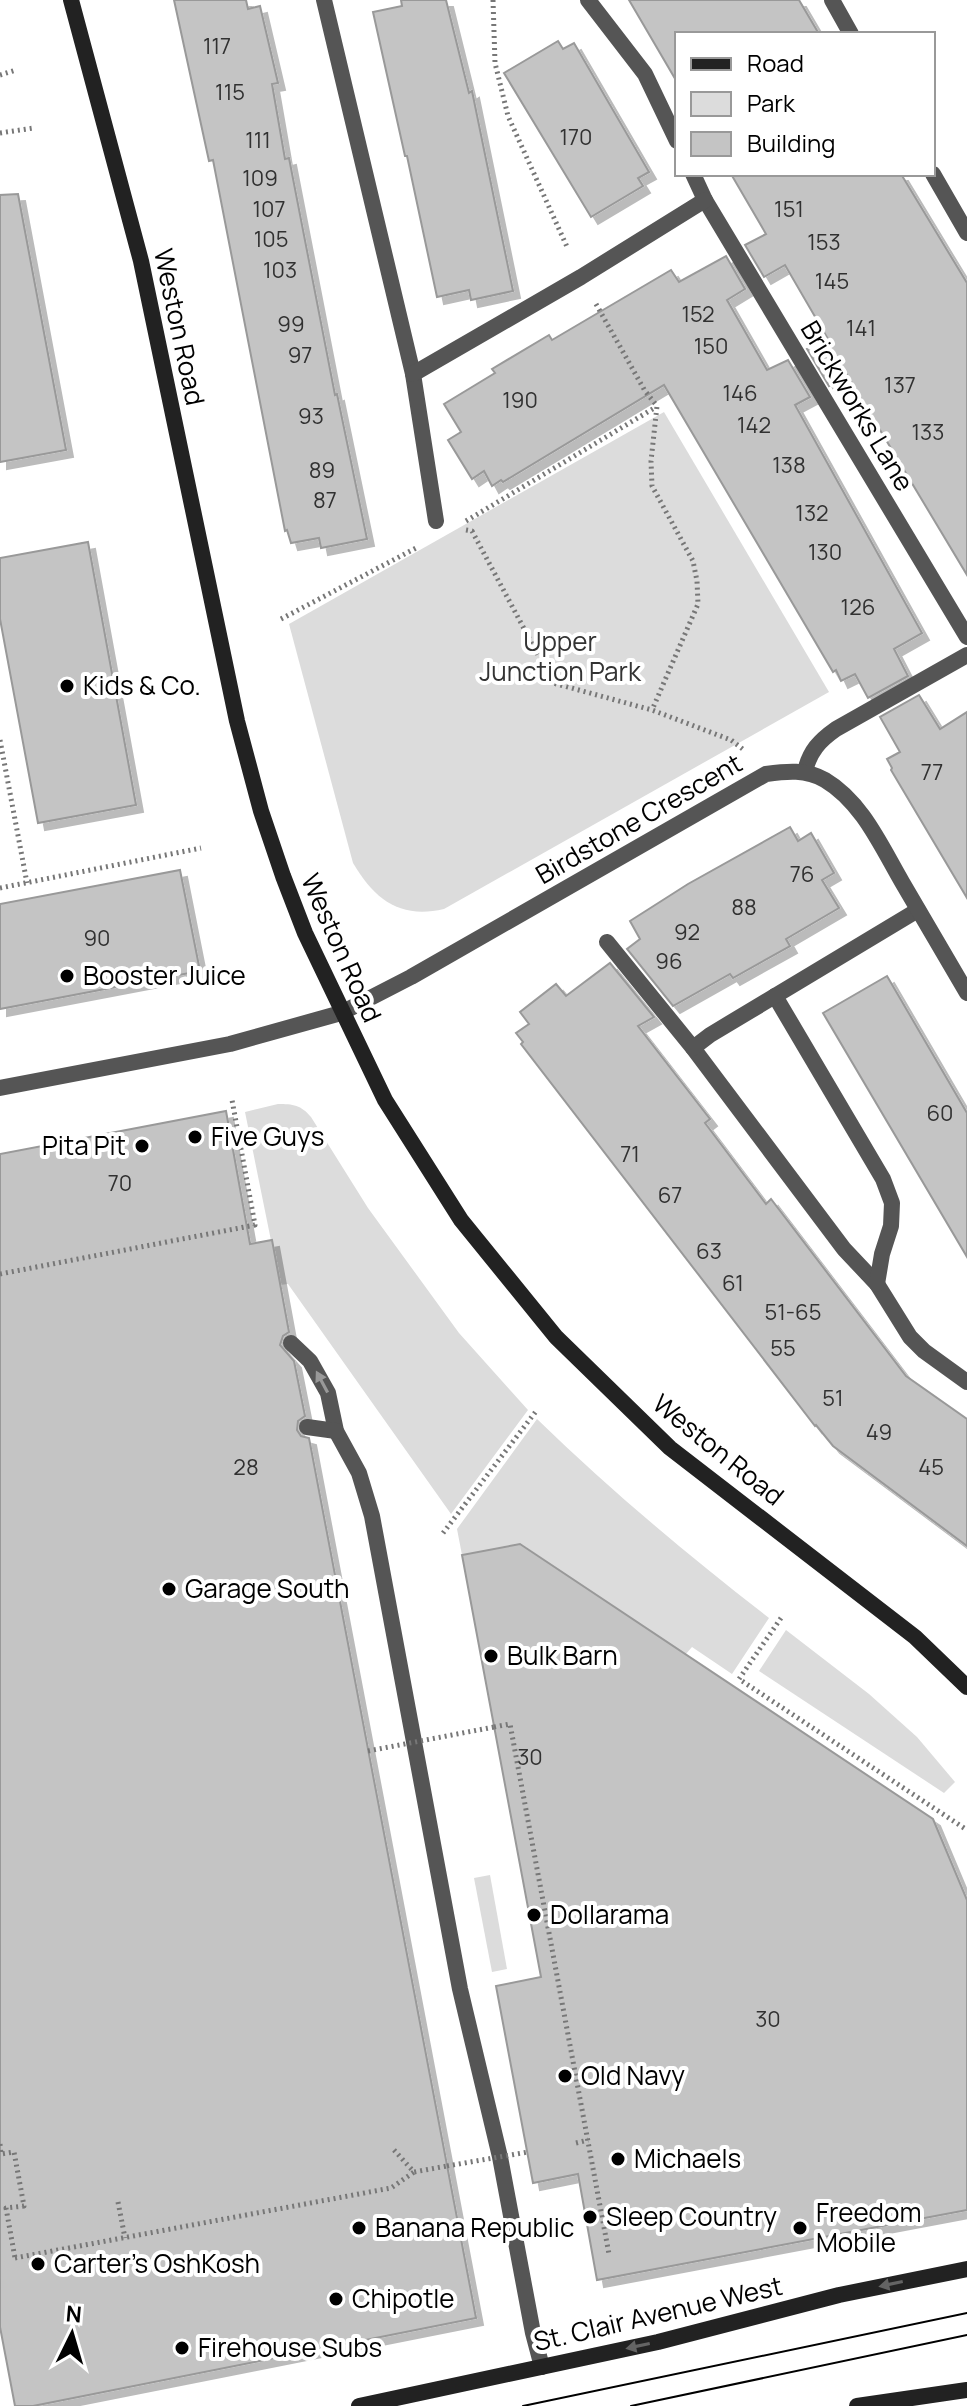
<svg xmlns="http://www.w3.org/2000/svg" width="967" height="2406" viewBox="0 0 967 2406" font-family="Manrope,sans-serif">
	<defs>
		<filter id="shadow"><feDropShadow dx="7" dy="7" stdDeviation="0" flood-color="#0004"/></filter>
	</defs>
	<rect width="100%" height="100%" fill="#fff"/>
	<g fill="#dcdcdc">
		<path d="M664,412L829,692L444,909C400,919 375,900 353,863L289,624Z"/>
		<path d="M278,1104C293,1104 301,1105 311,1117L368,1208L459,1333L528,1410L451,1514L288,1284L280,1285L245,1112Z"/>
		<path d="M537,1419C611,1491 688,1555 769,1618L732,1674L692,1647L685,1655L521,1544L462,1555L457,1529Z"/>
		<path d="M786,1630L869,1694L917,1737L955,1782L944,1793L759,1671Z"/>
		<path d="M490,1875L507,1969L492,1972L474,1878Z"/>
	</g>
	<g fill="#c4c4c4" stroke="#999" stroke-width="2" filter="url(#shadow)">
		<path d="M174,0H246L248,9L260,6L278,83L272,84L285,159L289,158L335,395L337,394L367,539L321,548L319,538L291,543L287,530L285,531L213,160L209,161Z"/>
		<path d="M401,0H446L469,93L472,91L513,291L471,300L469,290L437,297L407,156H405L373,12L402,6Z"/>
		<path d="M629,0H799L819,34H677V82Z"/>
		<path d="M558,41L563,49L574,43L649,172L638,178L643,186L591,217L504,73Z"/>
		<path d="M731,174H901L967,283V575L847,375L829,386L807,349L828,339L785,265L764,277L745,245L766,234Z"/>
		<path d="M18,194L66,450L0,462V195Z"/>
		<path d="M726,256L745,289L727,300L767,370L788,360L810,397L795,405L922,633L894,649L908,676L868,698L855,674L841,681L836,670L833,672L664,385L503,482L501,480L492,486L484,471L472,479L448,440L461,432L444,404L495,373L492,369L549,335L552,340L671,270L679,282Z"/>
		<path d="M88,542L136,805L38,823L0,619V558Z"/>
		<path d="M919,695L940,729L967,712V898L891,770L892,768L887,759L900,752L880,717Z"/>
		<path d="M790,827L798,841L811,833L834,873L822,880L839,908L786,939L790,946L733,978L730,974L673,1006L627,949L640,939L630,921L688,884Z"/>
		<path d="M180,870L200,971L0,1009V904Z"/>
		<path d="M610,963L654,1017L638,1026L710,1119L705,1123L766,1204L771,1199L906,1376L967,1419V1546L833,1446L816,1425L815,1426L521,1044L523,1042L516,1033L529,1024L520,1012L556,984L566,996Z"/>
		<path d="M887,976L967,1113V1257L823,1013Z"/>
		<path d="M226,1111L250,1244L272,1240L289,1332L283,1336L280,1345L294,1361L305,1416L298,1421L297,1430L301,1436L309,1438L476,2318L33,2406H15L0,2327V1154Z"/>
		<path d="M520,1544L933,1819L967,1900V2210L597,2280L578,2174L533,2183L496,1986L541,1977L462,1555Z"/>
	</g>
	<g fill="none" stroke-linecap="round" stroke-linejoin="round">
		<g stroke="#777" stroke-width="5" stroke-dasharray="2 4" stroke-linecap="butt">
			<path d="M493,0L495,63L508,116L568,249"/>
			<path d="M0,75L16,70"/>
			<path d="M0,133L34,128"/>
			<path d="M596,304L645,391L657,406L651,461L652,486L693,561L697,581L698,604L652,710"/>
			<path d="M466,521L656,407"/>
			<path d="M466,530L472,531L553,683L652,710L731,740L744,750"/>
			<path d="M281,619L418,547"/>
			<path d="M0,740L27,883"/>
			<path d="M0,888L201,848"/>
			<path d="M0,1274L255,1225L232,1100"/>
			<path d="M443,1533L537,1410"/>
			<path d="M781,1618L739,1679L967,1830"/>
			<path d="M494,1727L510,1724L609,2254"/>
			<path d="M576,2143L588,2140"/>
			<path d="M0,2144L1,2154L14,2152L24,2206L6,2208L15,2258"/>
			<path d="M394,2150L414,2172L447,2166"/>
		</g>
		<g stroke="#555" stroke-width="16">
			<path d="M832,0L851,34"/>
			<path d="M933,174L967,233"/>
			<path d="M607,942L693,1048L844,1249L877,1284L910,1337L924,1351L967,1382"/>
			<path d="M775,996L883,1179L892,1203L891,1226L882,1254L877,1284"/>
			<path d="M693,1048L710,1035L918,910"/>
			<path d="M0,1088L230,1044L341,1013"/>
			<path d="M291,1343L310,1361L328,1393L336,1431L359,1473L372,1516L460,1989L500,2157L533,2333L542,2367"/>
			<path d="M307,1427L336,1431"/>
		</g>
		<g stroke="#555" stroke-width="16">
			<path d="M324,0L413,374L436,521"/>
			<path d="M588,0L645,74L677,141"/>
			<path d="M693,174L705,200L967,637"/>
			<path d="M413,374L581,277L705,200"/>
			<path d="M805,771C810,751 819,741 836,729L967,655"/>
			<path d="M341,1013L411,977L766,774C787,771 806,769 825,780C862,802 881,846 902,882C924,919 945,956 967,993"/>
		</g>
		<g stroke="#222" stroke-width="16">
			<path d="M71,0L141,261L237,721L261,811L283,876L305,933L385,1100L461,1220L556,1337L670,1448L915,1637L967,1687"/>
			<path d="M359,2406L658,2342L839,2295L967,2269"/>
			<path d="M857,2406L967,2390"/>
		</g>
		<g stroke="#000" stroke-width="2">
			<path d="M523,2406L967,2313"/>
			<path d="M631,2406L967,2335"/>
		</g>
		<g stroke="#777" stroke-width="5" stroke-dasharray="2 4" stroke-linecap="butt">
			<path d="M368,1751L494,1727"/>
			<path d="M447,2166L528,2152"/>
			<path d="M118,2202L125,2238"/>
			<path d="M15,2258L391,2188L414,2172"/>
		</g>
	</g>
	<defs><path id="oneway-solid" d="M-6-.8H1V-3.2L6.5 0L1 3.2V.8H-6Z" transform="scale(2)"/></defs>
	<use fill="#999" href="#oneway-solid" transform="translate(322 1382) rotate(-118)"/>
	<g fill="#646464">
		<use href="#oneway-solid" transform="translate(891 2284) rotate(168)"/>
		<use href="#oneway-solid" transform="translate(638 2346) rotate(168)"/>
	</g>
	<g fill="#000" stroke="#fff" stroke-width="3">
		<circle cx="67" cy="686" r="8"/>
		<circle cx="67" cy="976" r="8"/>
		<circle cx="195" cy="1137" r="8"/>
		<circle cx="142" cy="1146" r="8"/>
		<circle cx="169" cy="1589" r="8"/>
		<circle cx="491" cy="1656" r="8"/>
		<circle cx="534" cy="1915" r="8"/>
		<circle cx="565" cy="2076" r="8"/>
		<circle cx="618" cy="2159" r="8"/>
		<circle cx="590" cy="2217" r="8"/>
		<circle cx="359" cy="2228" r="8"/>
		<circle cx="800" cy="2228" r="8"/>
		<circle cx="38" cy="2264" r="8"/>
		<circle cx="336" cy="2299" r="8"/>
		<circle cx="182" cy="2348" r="8"/>
	</g>
	<g text-anchor="middle" stroke-width="8" stroke-linejoin="round" paint-order="stroke">
		<g font-size="22" fill="#313131">
			<text x="217" y="54">117</text>
			<text x="230" y="100">115</text>
			<text x="576" y="145">170</text>
			<text x="258" y="148">111</text>
			<text x="260" y="186">109</text>
			<text x="269" y="217">107</text>
			<text x="789" y="217">151</text>
			<text x="271" y="247">105</text>
			<text x="824" y="250">153</text>
			<text x="280" y="278">103</text>
			<text x="832" y="289">145</text>
			<text x="698" y="322">152</text>
			<text x="291" y="332">99</text>
			<text x="861" y="336">141</text>
			<text x="711" y="354">150</text>
			<text x="300" y="363">97</text>
			<text x="900" y="393">137</text>
			<text x="740" y="401">146</text>
			<text x="520" y="408">190</text>
			<text x="311" y="424">93</text>
			<text x="754" y="433">142</text>
			<text x="928" y="440">133</text>
			<text x="789" y="473">138</text>
			<text x="322" y="478">89</text>
			<text x="325" y="508">87</text>
			<text x="812" y="521">132</text>
			<text x="825" y="560">130</text>
			<text x="858" y="615">126</text>
			<text x="932" y="780">77</text>
			<text x="802" y="882">76</text>
			<text x="744" y="915">88</text>
			<text x="687" y="940">92</text>
			<text x="97" y="946">90</text>
			<text x="669" y="969">96</text>
			<text x="940" y="1121">60</text>
			<text x="630" y="1162">71</text>
			<text x="120" y="1191">70</text>
			<text x="670" y="1203">67</text>
			<text x="709" y="1259">63</text>
			<text x="733" y="1291">61</text>
			<text x="793" y="1320">51-65</text>
			<text x="783" y="1356">55</text>
			<text x="833" y="1406">51</text>
			<text x="879" y="1440">49</text>
			<text x="246" y="1475">28</text>
			<text x="931" y="1475">45</text>
			<text x="530" y="1765">30</text>
			<text x="768" y="2027">30</text>
		</g>
		<g font-size="26" fill="#000" stroke="#fff">
			<text transform="translate(179 327) rotate(78)" y="9">Weston Road</text>
			<text transform="translate(857 406) rotate(59)" y="9">Brickworks Lane</text>
			<text transform="translate(639 819) rotate(-30)" y="9">Birdstone Crescent</text>
			<text transform="translate(341 948) rotate(66)" y="9">Weston Road</text>
			<text transform="translate(718 1450) rotate(39)" y="9">Weston Road</text>
			<text transform="translate(658 2314) rotate(-13)" y="9">St. Clair Avenue West</text>
		</g>
		<g font-size="26" fill="#333" stroke="#fff">
			<text x="560" y="651">Upper<tspan x="560" dy="30">Junction Park</tspan></text>
		</g>
		<g font-size="26" fill="#000" stroke="#fff" text-anchor="start">
			<text x="83" y="695">Kids &amp; Co.</text>
			<text x="83" y="985">Booster Juice</text>
			<text x="211" y="1146">Five Guys</text>
			<text x="126" y="1155" text-anchor="end">Pita Pit</text>
			<text x="185" y="1598">Garage South</text>
			<text x="507" y="1665">Bulk Barn</text>
			<text x="550" y="1924">Dollarama</text>
			<text x="581" y="2085">Old Navy</text>
			<text x="634" y="2168">Michaels</text>
			<text x="816" y="2222">Freedom<tspan x="816" dy="30">Mobile</tspan></text>
			<text x="606" y="2226">Sleep Country</text>
			<text x="375" y="2237">Banana Republic</text>
			<text x="54" y="2273">Carter's OshKosh</text>
			<text x="352" y="2308">Chipotle</text>
			<text x="198" y="2357">Firehouse Subs</text>
		</g>
	</g>
	<rect x="675" y="32" width="260" height="144" fill="#ffffff" stroke="#999999" stroke-width="2"/>
	<rect x="691" y="58" width="40" height="12" fill="#222222" stroke="#999999" stroke-width="2"/>
	<text x="747" y="72" font-size="24" fill="#000000">Road</text>
	<rect x="691" y="92" width="40" height="24" fill="#dcdcdc" stroke="#999999" stroke-width="2"/>
	<text x="747" y="112" font-size="24" fill="#000000">Park</text>
	<rect x="691" y="132" width="40" height="24" fill="#c4c4c4" stroke="#999999" stroke-width="2"/>
	<text x="747" y="152" font-size="24" fill="#000000">Building</text>
	<g transform="translate(72 2334) rotate(5)" stroke="#ffffff" stroke-width="6" paint-order="stroke">
	<path d="M0-6L14 30L0 20L-14 30Z" fill="#000000"/>
	<text y="-12" font-size="22" font-weight="bold" text-anchor="middle" fill="#000000">N</text>
	</g>
</svg>
